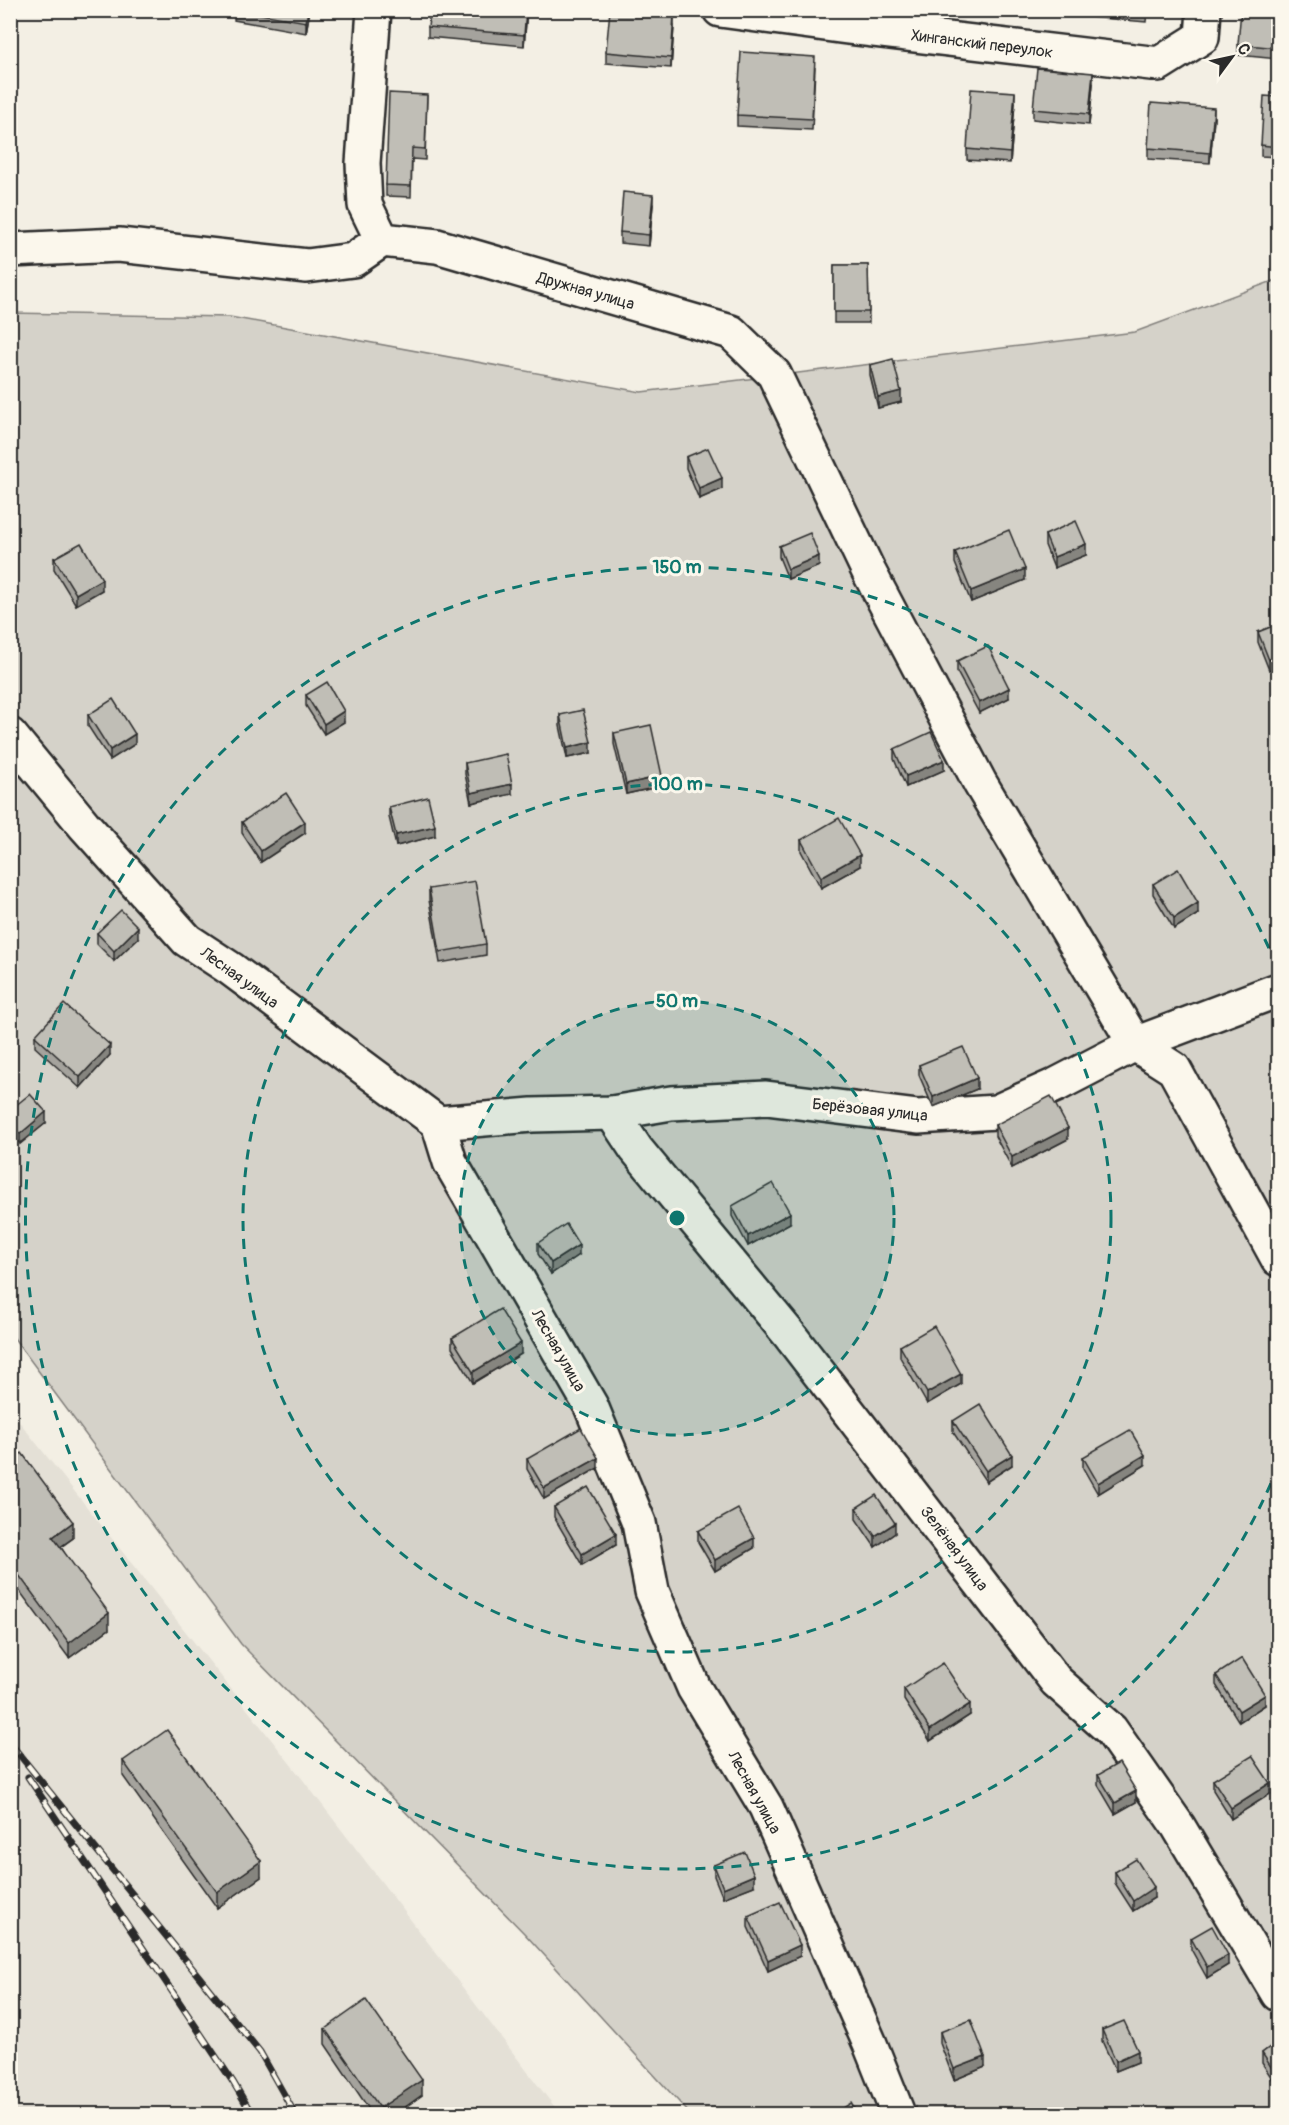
<svg xmlns="http://www.w3.org/2000/svg" width="1289" height="2125" viewBox="0 0 1289 2125" font-family="Pangolin,sans-serif">
	<rect width="100%" height="100%" fill="#f3efe4"/>
	<filter id="ink" filterUnits="userSpaceOnUse"><feTurbulence type="fractalNoise" baseFrequency=".0167" numOctaves="2"/><feDisplacementMap in="SourceGraphic" scale="12" xChannelSelector="R" yChannelSelector="G"/><feConvolveMatrix kernelMatrix="1 2 1 2 8 2 1 2 1" color-interpolation-filters="sRGB"/></filter>
	<g filter="url(#ink)">
		<path fill="#e4e0d6" d="M10,1410L300,1776L560,2114H11Z"/>
		<path fill="#d5d2c9" stroke="#807e7a" stroke-width="1.5" d="M1278,279V2114H690L524,1933L241,1644L11,1334V313L230,317L641,392L1135,332Z"/>
		<g fill="none" stroke-linecap="round" stroke-linejoin="round">
			<defs>
				<g id="minor">
					<path d="M374,10L363,163L365,205L382,240L437,246L731,332L774,374L869,572L980,783L1135,1044L1174,1069L1278,1259"/>
					<path d="M720,10L847,27L1159,64L1202,37L1204,10"/>
					<path d="M10,250L119,245L307,266L353,260L382,240"/>
					<path d="M10,735L84,825L187,940L231,969L438,1123L450,1162L591,1406L639,1523L652,1591L694,1688L766,1807L870,2044L898,2114"/>
					<path d="M612,1113L636,1149L788,1333L1056,1681L1111,1730L1178,1826L1278,1994"/>
					<path d="M438,1123L532,1115L612,1113L671,1103L766,1098L918,1117L996,1112L1056,1085L1135,1044L1278,990"/>
				</g>
			</defs>
			<use href="#minor" stroke="#2b2b2b" stroke-width="38"/>
			<use href="#minor" stroke="#fbf7ec" stroke-width="33"/>
			<defs>
				<g id="rail">
					<path d="M10,1743L260,2052L295,2114"/>
					<path d="M28,1777L233,2082L252,2114"/>
				</g>
			</defs>
			<use href="#rail" stroke="#2b2b2b" stroke-width="7"/>
			<use href="#rail" stroke="#fbf7ec" stroke-width="4.5" stroke-dasharray="14" stroke-linecap="butt"/>
		</g>
		<g fill="#a5a39d" stroke="#2b2b2b" stroke-width="1.5">
			<path d="M234,10H310L306,33L234,20Z"/>
			<path d="M527,10L524,46L428,37V27Z"/>
			<path d="M1055,10H1147L1146,22L1055,14Z"/>
			<path d="M1278,10V59L1238,55V44Z"/>
			<path d="M674,26L671,68L606,63V52Z"/>
			<path d="M815,68L812,130L737,126V115Z"/>
			<path d="M1093,84L1089,125L1033,119V109Z"/>
			<path d="M427,95L425,160L412,159L411,197L386,196V185Z"/>
			<path d="M1278,97V157L1261,156V145Z"/>
			<path d="M1015,103L1010,163L967,160V149Z"/>
			<path d="M1214,118L1210,163L1148,159V148Z"/>
			<path d="M653,205L649,246L620,243V232Z"/>
			<path d="M834,265H868L869,323H834Z"/>
			<path d="M870,365L901,402L878,408L870,375Z"/>
			<path d="M686,457L722,489L699,499L686,468Z"/>
			<path d="M1045,535L1086,555L1054,568L1045,545Z"/>
			<path d="M779,546L819,566L788,579L779,557Z"/>
			<path d="M955,552L1025,580L971,602L955,563Z"/>
			<path d="M54,558L102,590L76,605L54,569Z"/>
			<path d="M1278,624V667L1269,670L1258,642V632Z"/>
			<path d="M957,661L1009,698L979,713L957,672Z"/>
			<path d="M306,695L344,722L324,734L306,706Z"/>
			<path d="M88,715L135,744L110,760L88,726Z"/>
			<path d="M560,715L591,753L567,758L560,726Z"/>
			<path d="M614,733L662,786L626,794L614,744Z"/>
			<path d="M894,749L944,770L906,787L894,759Z"/>
			<path d="M465,763L512,794L471,803L465,774Z"/>
			<path d="M389,807L435,836L396,846L389,817Z"/>
			<path d="M242,822L305,833L261,862L242,833Z"/>
			<path d="M801,840L860,866L821,888L801,851Z"/>
			<path d="M1153,884L1198,914L1174,929L1153,894Z"/>
			<path d="M429,889L486,944V955L440,963L429,900Z"/>
			<path d="M97,933L138,938L114,961L97,944Z"/>
			<path d="M35,1036L110,1055L80,1088L35,1047Z"/>
			<path d="M919,1065L977,1089L933,1107L919,1075Z"/>
			<path d="M10,1110L46,1123L20,1144L10,1133Z"/>
			<path d="M995,1125L1068,1139L1012,1168L995,1136Z"/>
			<path d="M732,1206L790,1223L748,1246L732,1216Z"/>
			<path d="M538,1243L579,1255L551,1274L538,1254Z"/>
			<path d="M452,1338L521,1354L473,1383L452,1348Z"/>
			<path d="M900,1346L961,1384L927,1404L900,1357Z"/>
			<path d="M953,1421L1012,1465L986,1482L953,1432Z"/>
			<path d="M1083,1457L1145,1465L1098,1494L1083,1468Z"/>
			<path d="M527,1459L598,1468L544,1499L527,1469Z"/>
			<path d="M10,1462L73,1538L61,1547L109,1629L69,1658L10,1578Z"/>
			<path d="M554,1507L616,1545L582,1565L554,1517Z"/>
			<path d="M856,1508L895,1533L875,1547L856,1519Z"/>
			<path d="M698,1531L754,1548L715,1571L698,1542Z"/>
			<path d="M1216,1675L1265,1705L1239,1722L1216,1685Z"/>
			<path d="M904,1689L970,1715L930,1741L904,1700Z"/>
			<path d="M123,1761L261,1877L217,1908L123,1776Z"/>
			<path d="M1098,1775L1136,1802L1115,1814L1098,1785Z"/>
			<path d="M1213,1780L1270,1794L1231,1819L1213,1790Z"/>
			<path d="M714,1865L754,1886L723,1898L714,1876Z"/>
			<path d="M1115,1872L1154,1898L1133,1911L1115,1883Z"/>
			<path d="M748,1916L800,1956L768,1971L748,1927Z"/>
			<path d="M1191,1938L1228,1965L1207,1978L1191,1949Z"/>
			<path d="M325,2029L422,2095L394,2115H373L325,2044Z"/>
			<path d="M1102,2030L1138,2062L1116,2071L1102,2041Z"/>
			<path d="M940,2032L985,2067L954,2080L940,2043Z"/>
			<path d="M1278,2041L1275,2083L1262,2063V2053Z"/>
		</g>
		<g fill="#86857f" stroke="#2b2b2b" stroke-width="1.5">
			<path d="M308,10H310L306,33V22Z"/>
			<path d="M526,10H527L524,46V35Z"/>
			<path d="M674,15V26L671,68V58Z"/>
			<path d="M1093,73V84L1089,125V114Z"/>
			<path d="M1015,92V103L1010,163V153Z"/>
			<path d="M1214,108V118L1210,163V153Z"/>
			<path d="M653,195V205L649,246V235Z"/>
			<path d="M901,391V402L878,408V397Z"/>
			<path d="M722,478V489L699,499V488Z"/>
			<path d="M1086,544V555L1054,568V557Z"/>
			<path d="M819,556V566L788,579V569Z"/>
			<path d="M1025,569V580L971,602V591Z"/>
			<path d="M102,579V590L76,605V594Z"/>
			<path d="M1278,656V667L1269,670V660Z"/>
			<path d="M1009,688V698L979,713V703Z"/>
			<path d="M344,711V722L324,734V724Z"/>
			<path d="M135,734V744L110,760V750Z"/>
			<path d="M591,742V753L567,758V748Z"/>
			<path d="M944,760V770L906,787V776Z"/>
			<path d="M662,776V786L626,794V784Z"/>
			<path d="M512,784V794L471,803V793Z"/>
			<path d="M305,822V833L261,862V851Z"/>
			<path d="M435,826V836L396,846V835Z"/>
			<path d="M860,855V866L821,888V877Z"/>
			<path d="M1198,903V914L1174,929V918Z"/>
			<path d="M138,927V938L114,961V951Z"/>
			<path d="M110,1045V1055L80,1088V1077Z"/>
			<path d="M977,1078V1089L933,1107V1097Z"/>
			<path d="M46,1112V1123L20,1144V1134Z"/>
			<path d="M1068,1128V1139L1012,1168V1157Z"/>
			<path d="M790,1213V1223L748,1246V1236Z"/>
			<path d="M579,1245V1255L551,1274V1263Z"/>
			<path d="M521,1343V1354L473,1383V1372Z"/>
			<path d="M961,1374V1384L927,1404V1393Z"/>
			<path d="M1012,1455V1465L986,1482V1471Z"/>
			<path d="M1145,1455V1465L1098,1494V1483Z"/>
			<path d="M598,1458V1468L544,1499V1488Z"/>
			<path d="M73,1522V1538L53,1552V1537Z"/>
			<path d="M895,1523V1533L875,1547V1536Z"/>
			<path d="M616,1534V1545L582,1565V1554Z"/>
			<path d="M754,1538V1548L715,1571V1560Z"/>
			<path d="M109,1613V1629L69,1658V1643Z"/>
			<path d="M1265,1695V1705L1239,1722V1711Z"/>
			<path d="M970,1704V1715L930,1741V1730Z"/>
			<path d="M1270,1783V1794L1231,1819V1808Z"/>
			<path d="M1136,1791V1802L1115,1814V1803Z"/>
			<path d="M261,1861V1877L217,1908V1892Z"/>
			<path d="M754,1875V1886L723,1898V1888Z"/>
			<path d="M1154,1887V1898L1133,1911V1901Z"/>
			<path d="M800,1945V1956L768,1971V1960Z"/>
			<path d="M1228,1955V1965L1207,1978V1967Z"/>
			<path d="M1138,2051V2062L1116,2071V2061Z"/>
			<path d="M985,2057V2067L954,2080V2069Z"/>
			<path d="M1278,2071V2081L1275,2083V2073Z"/>
			<path d="M422,2080V2095L394,2115H380V2108Z"/>
		</g>
		<g fill="#c0beb6" stroke="#2b2b2b" stroke-width="1.5">
			<path d="M238,10H308L306,22Z"/>
			<path d="M430,10H526L524,35L428,27Z"/>
			<path d="M610,10L674,15L671,58L606,52Z"/>
			<path d="M1241,10H1278V48L1238,44Z"/>
			<path d="M741,52L815,57L812,119L737,115Z"/>
			<path d="M1037,68L1093,73L1089,114L1033,109Z"/>
			<path d="M971,89L1015,92L1010,153L967,149Z"/>
			<path d="M389,93L427,95L425,149L412,148L411,186L386,185Z"/>
			<path d="M1264,96L1278,97V147L1261,145Z"/>
			<path d="M1151,103L1214,108L1210,153L1148,148Z"/>
			<path d="M623,192L653,195L649,235L620,232Z"/>
			<path d="M834,265H868L869,312H834Z"/>
			<path d="M893,359L901,391L878,397L870,365Z"/>
			<path d="M708,448L722,478L699,488L686,457Z"/>
			<path d="M1076,521L1086,544L1054,557L1045,535Z"/>
			<path d="M1009,530L1025,569L971,591L955,552Z"/>
			<path d="M810,533L819,556L788,569L779,546Z"/>
			<path d="M81,543L102,579L76,594L54,558Z"/>
			<path d="M1278,624V656L1269,660L1258,632Z"/>
			<path d="M988,646L1009,688L979,703L957,661Z"/>
			<path d="M327,682L344,711L324,724L306,695Z"/>
			<path d="M113,699L135,734L110,750L88,715Z"/>
			<path d="M583,710L591,742L567,748L560,715Z"/>
			<path d="M651,725L662,776L626,784L614,733Z"/>
			<path d="M931,732L944,760L906,776L894,749Z"/>
			<path d="M506,754L512,784L471,793L465,763Z"/>
			<path d="M286,793L305,822L261,851L242,822Z"/>
			<path d="M428,797L435,826L396,835L389,807Z"/>
			<path d="M839,818L860,855L821,877L801,840Z"/>
			<path d="M1178,869L1198,903L1174,918L1153,884Z"/>
			<path d="M475,881L486,944L440,952L429,889Z"/>
			<path d="M121,910L138,927L114,951L97,933Z"/>
			<path d="M64,1004L110,1045L80,1077L35,1036Z"/>
			<path d="M963,1047L977,1078L933,1097L919,1065Z"/>
			<path d="M30,1094L46,1112L20,1134L10,1122V1110Z"/>
			<path d="M1051,1096L1068,1128L1012,1157L995,1125Z"/>
			<path d="M773,1183L790,1213L748,1236L732,1206Z"/>
			<path d="M566,1224L579,1245L551,1263L538,1243Z"/>
			<path d="M500,1309L521,1343L473,1372L452,1338Z"/>
			<path d="M934,1326L961,1374L927,1393L900,1346Z"/>
			<path d="M980,1404L1012,1455L986,1471L953,1421Z"/>
			<path d="M581,1428L598,1458L544,1488L527,1459Z"/>
			<path d="M1130,1430L1145,1455L1098,1483L1083,1457Z"/>
			<path d="M22,1453L73,1522L53,1537L109,1613L69,1643L10,1563V1462Z"/>
			<path d="M588,1487L616,1534L582,1554L554,1507Z"/>
			<path d="M876,1495L895,1523L875,1536L856,1508Z"/>
			<path d="M738,1509L754,1538L715,1560L698,1531Z"/>
			<path d="M1242,1658L1265,1695L1239,1711L1216,1675Z"/>
			<path d="M943,1663L970,1704L930,1730L904,1689Z"/>
			<path d="M167,1730L261,1861L217,1892L123,1761Z"/>
			<path d="M1252,1756L1270,1783L1231,1808L1213,1780Z"/>
			<path d="M1119,1763L1136,1791L1115,1803L1098,1775Z"/>
			<path d="M745,1852L754,1875L723,1888L714,1865Z"/>
			<path d="M1136,1859L1154,1887L1133,1901L1115,1872Z"/>
			<path d="M780,1902L800,1945L768,1960L748,1916Z"/>
			<path d="M1212,1926L1228,1955L1207,1967L1191,1938Z"/>
			<path d="M366,2000L422,2080L380,2108L325,2029Z"/>
			<path d="M971,2020L985,2057L954,2069L940,2032Z"/>
			<path d="M1124,2021L1138,2051L1116,2061L1102,2030Z"/>
			<path d="M1278,2041V2071L1275,2073L1262,2053Z"/>
			<path d="M851,2103L858,2115H832Z"/>
		</g>
	</g>
	<circle cx="677" cy="1218" r="217" fill="#0f766e" fill-opacity=".12"/>
	<g fill="none" stroke="#0f766e" stroke-width="3" stroke-dasharray="10 8">
		<circle cx="677" cy="1218" r="217"/>
		<circle cx="677" cy="1218" r="434"/>
		<path d="M1278 1467A651 651 0 1 1 1278 969"/>
	</g>
	<g text-anchor="middle" stroke-width="6" stroke-linejoin="round" paint-order="stroke">
		<g font-size="16" fill="#2b2b2b" stroke="#fbf7ec">
			<text transform="translate(982 43) rotate(7)" y="6">Хинганский переулок</text>
			<text transform="translate(586 290) rotate(16)" y="6">Дружная улица</text>
			<text transform="translate(240 977) rotate(36)" y="6">Лесная улица</text>
			<text transform="translate(870 1109) rotate(6)" y="6">Берёзовая улица</text>
			<text transform="translate(559 1350) rotate(60)" y="6">Лесная улица</text>
			<text transform="translate(955 1548) rotate(53)" y="6">Зелёная улица</text>
			<text transform="translate(755 1792) rotate(61)" y="6">Лесная улица</text>
		</g>
	</g>
	<circle cx="677" cy="1218" r="9" fill="#0f766e" stroke="#fbf7ec" stroke-width="3"/>
	<g font-size="18" text-anchor="middle" font-weight="bold" fill="#0f766e" stroke="#fbf7ec" stroke-width="6" stroke-linejoin="round" paint-order="stroke">
		<text x="677" y="573">150 m</text>
		<text x="677" y="790">100 m</text>
		<text x="677" y="1007">50 m</text>
	</g>
	<rect width="1289" height="2125" fill="none" stroke="#fbf7ec" stroke-width="36"/>
	<rect x="18" y="18" width="1253" height="2089" fill="none" stroke="#2b2b2b" stroke-width="2" filter="url(#ink)"/>
	<g transform="translate(1232 57) rotate(57)" stroke="#fbf7ec" stroke-width="4.5" paint-order="stroke">
	<path d="M0-4.5L10 22L0 15L-10 22Z" fill="#2b2b2b"/>
	<text y="-9" font-size="16" font-weight="bold" text-anchor="middle" fill="#2b2b2b">С</text>
	</g>
</svg>
